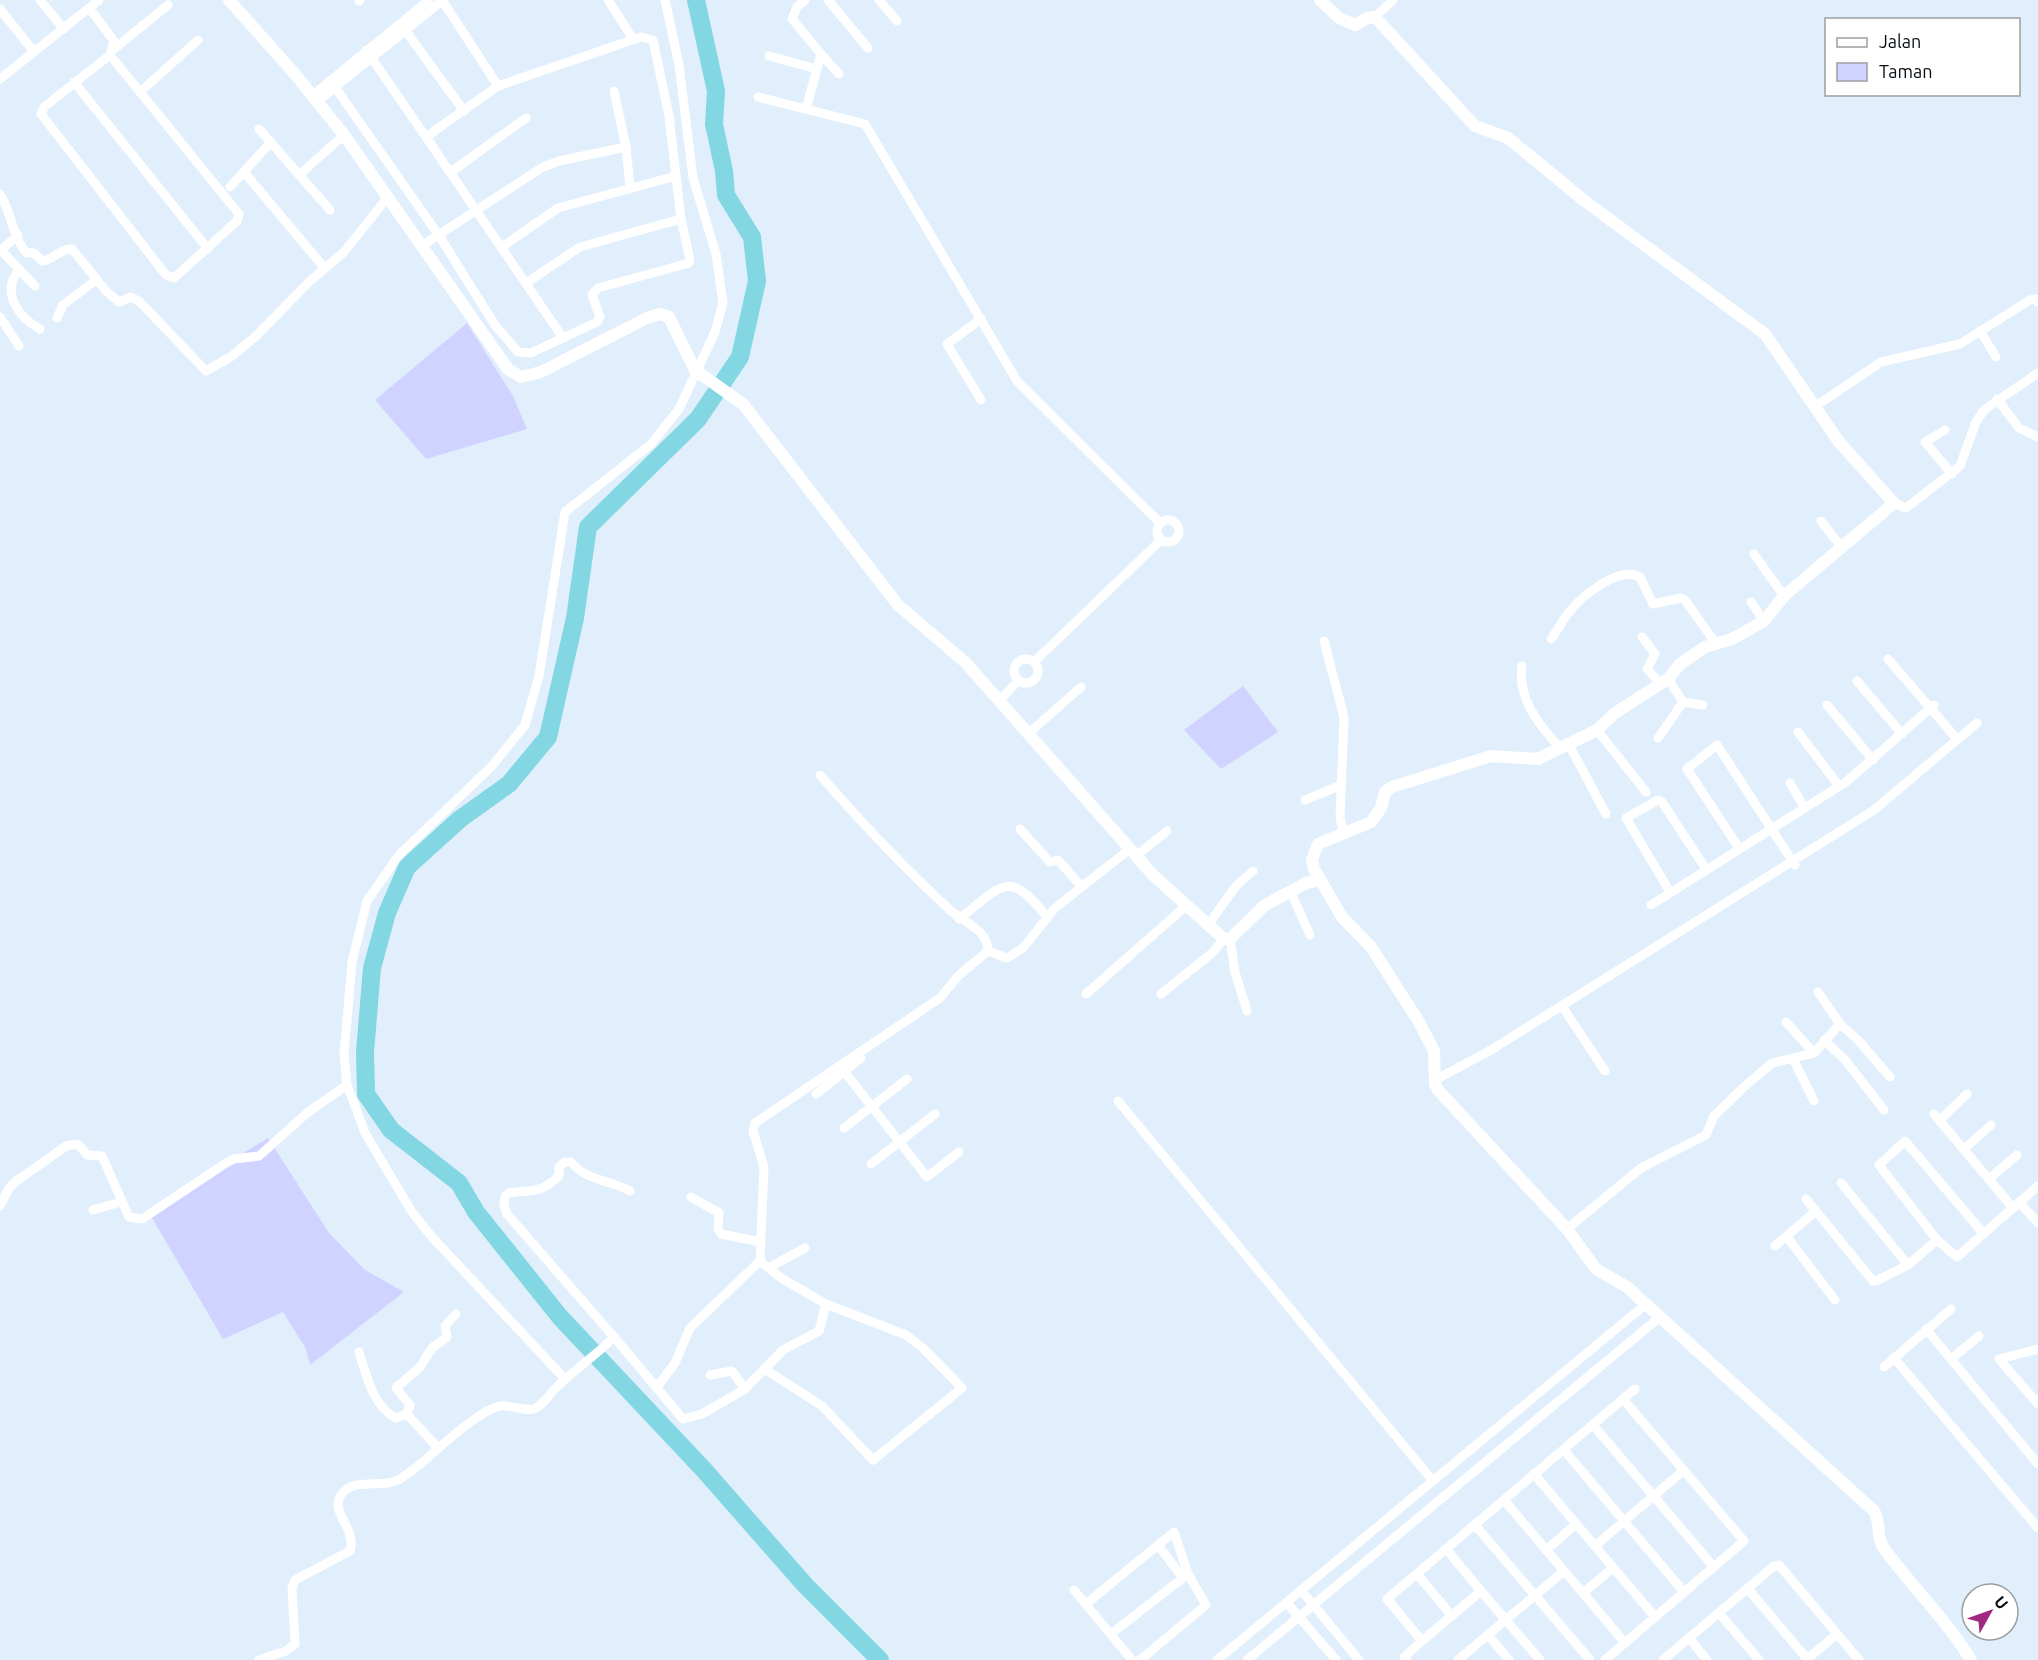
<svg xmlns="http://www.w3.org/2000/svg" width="2038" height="1660" viewBox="0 0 2038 1660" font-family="Ubuntu,sans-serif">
	<rect width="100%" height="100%" fill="#e1effc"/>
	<g fill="#d0d3ff">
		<path d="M467,323L513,396L527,429L426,459L375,400Z"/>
		<path d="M1243,686L1278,732L1221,769L1184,730Z"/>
		<path d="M268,1138L329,1233L365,1270L404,1292L310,1365L306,1349L283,1312L223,1339L148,1211Z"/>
	</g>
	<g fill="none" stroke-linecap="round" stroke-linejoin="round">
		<path stroke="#83d7e2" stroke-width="18" d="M696,0L716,91L714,124L724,171L726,195L752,237L757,281L740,357L698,419L588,527L575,618L548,737L509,784L460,819L407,867L387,913L372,968L365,1052L366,1094L391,1130L459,1183L476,1212L560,1317L704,1470L805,1585L880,1660"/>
		<g stroke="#fff" stroke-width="9">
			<path d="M40,0L64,29"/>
			<path d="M608,0L633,39"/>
			<path d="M805,0L797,7L792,19L821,54L806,109"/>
			<path d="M828,0L868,48"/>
			<path d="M879,0L897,21"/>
			<path d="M359,1L360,0"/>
			<path d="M0,9L34,52"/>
			<path d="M90,9L114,41L110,55L44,107L41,114L166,275L174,278L237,221L239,214L110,55"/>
			<path d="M1375,17L1393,0"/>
			<path d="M402,26L464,111"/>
			<path d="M114,49L168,5"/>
			<path d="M366,50L426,137L498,86"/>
			<path d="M821,54L839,74"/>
			<path d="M769,56L817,69"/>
			<path d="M0,79L99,0"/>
			<path d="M330,80L438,234L495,325L518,352L531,353L597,322L600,317L592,295L598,288L689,263L690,260L681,219L669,116L653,40L641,37L498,86L442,0"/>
			<path d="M74,82L208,249"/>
			<path d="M140,92L198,40"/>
			<path d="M313,95L429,0"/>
			<path d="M758,97L865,124L1017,381L1160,523"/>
			<path d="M318,101L443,0"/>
			<path d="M259,129L330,210"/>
			<path d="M426,137L563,338"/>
			<path d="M626,147L630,187"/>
			<path d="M244,172L322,265"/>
			<path d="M451,172L526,118"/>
			<path d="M299,175L344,135"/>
			<path d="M230,187L271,142"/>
			<path d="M0,194C11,211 13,239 27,253H34L42,261C53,260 61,248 72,249L106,291L119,302L131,297L140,302L206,371L232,356L255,337L310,281L344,252L388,197"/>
			<path d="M423,245L543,167L559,161L626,147L614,91"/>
			<path d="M502,247L558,208L676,176"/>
			<path d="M1,250L35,286"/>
			<path d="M0,251L18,235"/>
			<path d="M19,270C0,292 19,318 40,329"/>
			<path d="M526,283L580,247L681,219"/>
			<path d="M0,317L19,346"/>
			<path d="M57,318L63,305L96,280"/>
			<path d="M981,319L947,344L981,400"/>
			<path d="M1980,331L1996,357"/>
			<path d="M1997,399L2019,428L2038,437"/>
			<path d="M1816,406L1881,362L1960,344L2030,300L2036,299L2038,302"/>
			<path d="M1945,430L1925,442L1952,474"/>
			<path d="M1894,503L1906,508L1960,466L1976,422L1984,410L2038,373"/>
			<circle cx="1168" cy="531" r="11"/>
			<path d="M1821,521L1842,548"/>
			<path d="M1754,554L1784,596"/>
			<path d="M1751,602L1764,621"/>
			<path d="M1642,637L1655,654L1647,669L1661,684"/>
			<path d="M1551,639C1558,630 1563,619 1570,611C1583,595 1620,565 1640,577L1653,604L1681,598L1685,600L1717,645"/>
			<path d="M1324,641L1344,717L1340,817L1343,832"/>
			<circle cx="1026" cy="671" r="12"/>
			<path d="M1888,659L1957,739"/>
			<path d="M1034,662L1161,540"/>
			<path d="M1522,666C1517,698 1539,725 1560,748"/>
			<path d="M1857,681L1902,734"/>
			<path d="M1000,700L1018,681"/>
			<path d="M1683,702L1703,705"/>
			<path d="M1827,705L1873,760"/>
			<path d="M1597,730L1646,792"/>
			<path d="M1798,732L1839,786"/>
			<path d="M1029,733L1081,687"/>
			<path d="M1658,738L1683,702L1668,679"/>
			<path d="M1569,745L1606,814"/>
			<path d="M820,775C861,822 903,867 949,909C962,922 988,929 988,951"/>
			<path d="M1790,783L1804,807"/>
			<path d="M1305,800L1341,785"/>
			<path d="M1020,829L1050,862L1058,860L1082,887"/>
			<path d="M1739,848L1687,769L1717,745L1795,865"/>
			<path d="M1136,856L1167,831"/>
			<path d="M1670,892L1626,818L1658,800L1662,802L1706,869"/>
			<path d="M1291,893L1310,935"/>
			<path d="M1651,905L1846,782L1934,705"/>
			<path d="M959,919C1002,886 1008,867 1047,917"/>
			<path d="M1208,925L1236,886L1253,871"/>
			<path d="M1230,939L1235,972L1247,1011"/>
			<path d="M1818,992L1840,1024"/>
			<path d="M1086,994L1186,906"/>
			<path d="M1161,994L1212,953L1224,939"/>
			<path d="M1562,1006L1605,1071"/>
			<path d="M1786,1022L1814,1053"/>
			<path d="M1824,1040L1846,1061L1884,1110"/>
			<path d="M1793,1059L1814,1101"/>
			<path d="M840,1066L927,1177L959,1152"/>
			<path d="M1435,1080L1491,1050L1874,810L1977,723"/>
			<path d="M816,1094L861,1058"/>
			<path d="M1118,1101L1433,1481"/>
			<path d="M1934,1114L2013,1208"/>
			<path d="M1940,1120L1967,1094"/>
			<path d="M844,1128L907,1079"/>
			<path d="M1964,1149L1991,1125"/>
			<path d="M871,1164L935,1114"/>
			<path d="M1989,1179L2017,1155"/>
			<path d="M1841,1183L1908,1265"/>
			<path d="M691,1197L719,1213L718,1229L721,1234L761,1242"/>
			<path d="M1806,1199L1873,1281H1876L1908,1265L1937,1240L1957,1257L2038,1186"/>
			<path d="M2019,1202L2038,1223"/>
			<path d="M0,1206L9,1188L15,1182L66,1146L78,1144L87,1155L102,1156L129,1217L142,1219L226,1163L234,1159L259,1156L307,1113L347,1085"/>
			<path d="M93,1210L121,1202"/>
			<path d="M1567,1229L1641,1168L1706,1135L1714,1116L1745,1086L1772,1063L1814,1053L1840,1024L1858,1040L1890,1077"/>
			<path d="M1787,1237L1835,1300"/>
			<path d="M1937,1240L1879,1165L1905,1141L1984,1234"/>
			<path d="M1775,1246L1816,1211"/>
			<path d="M760,1261L781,1278L826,1304L906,1335L923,1348L962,1388L873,1460L822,1406L766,1370"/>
			<path d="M770,1267L805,1248"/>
			<path d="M1926,1329L2038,1464"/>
			<path d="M614,1337L507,1214L504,1205L505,1196L509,1193C533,1189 540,1194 559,1176V1167L565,1162H571C587,1182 609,1179 630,1191"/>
			<path d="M2038,1349L1999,1359L2038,1404"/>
			<path d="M359,1352C366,1374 373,1407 396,1418L407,1414"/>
			<path d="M1894,1358L2038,1528"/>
			<path d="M1951,1359L1979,1336"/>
			<path d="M1884,1367L1951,1309"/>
			<path d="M710,1375L732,1371L745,1389"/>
			<path d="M564,1378L432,1237L412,1212L365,1133L347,1085L344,1055L352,962L367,901L399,855L492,766L525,725L539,676L565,512L651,444L679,409L715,332L723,303L716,254L693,178L679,65L665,0"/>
			<path d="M657,1387L675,1363L690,1328L760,1261L764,1167L753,1131L755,1123L940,998L959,975L988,951L1007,958L1023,948L1055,908L1130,849"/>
			<path d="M1593,1425L1714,1567"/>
			<path d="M437,1447L407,1414L410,1405L396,1388L420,1367L432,1348L447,1337L445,1326L456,1314"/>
			<path d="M1564,1450L1684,1592"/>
			<path d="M1534,1474L1655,1617"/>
			<path d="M1475,1525L1590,1660"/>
			<path d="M1158,1545L1183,1578"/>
			<path d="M1595,1546L1684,1470"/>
			<path d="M1446,1549L1481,1591L1422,1641L1387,1599L1623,1399L1635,1389"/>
			<path d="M1546,1550L1576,1524"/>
			<path d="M1613,1568L1583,1593L1625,1643"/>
			<path d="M1564,1571L1583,1593"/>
			<path d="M1417,1574L1452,1616"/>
			<path d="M1748,1589L1808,1660"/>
			<path d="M1074,1590L1132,1660"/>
			<path d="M1301,1590L1359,1660"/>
			<path d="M1481,1591L1540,1660"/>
			<path d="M1287,1603L1336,1660"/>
			<path d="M1086,1604L1174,1532L1188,1574L1111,1634"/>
			<path d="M1719,1613L1759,1660"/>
			<path d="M1488,1635L1509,1660"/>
			<path d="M1689,1638L1707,1660"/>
			<path d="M259,1660L286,1651L295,1644L292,1588L295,1580L350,1551C357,1531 333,1514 339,1499C347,1477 378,1487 393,1482C411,1477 451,1434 472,1421C480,1415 490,1408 500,1406C511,1404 526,1413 536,1408C542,1405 548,1397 552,1392C571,1371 595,1357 614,1337L683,1419L702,1414L745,1389L783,1350L819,1331L826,1304"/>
			<path d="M1140,1660L1206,1605L1188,1574"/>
			<path d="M1217,1660L1646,1304"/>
			<path d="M1247,1660L1660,1317"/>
			<path d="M1407,1660L1404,1657L1422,1641"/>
			<path d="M1458,1660L1564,1571L1504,1500"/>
			<path d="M1605,1660L1744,1541L1623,1399"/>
			<path d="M1663,1660L1774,1566L1779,1565L1859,1660"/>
			<path d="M1806,1660L1837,1634"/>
		</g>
		<g stroke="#fff" stroke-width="12">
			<path d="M229,0L295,74L344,135L508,369L521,377L541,372L647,318L660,314L669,317L695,370L743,404L898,605L965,662L1153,875L1224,939H1230L1265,905L1306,883L1321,880"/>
			<path d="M1320,0L1339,18L1355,25L1367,18L1375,17L1475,126L1508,138L1586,202L1765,334L1839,442L1894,503L1784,596L1764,621L1732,639L1705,647L1680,664L1668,679L1615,713L1597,730L1538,759L1491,756L1392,787L1385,792L1381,808L1371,822L1318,844L1312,860L1314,869L1342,917L1371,947L1419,1022L1434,1051L1435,1084L1438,1090L1567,1229L1596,1269L1627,1287L1874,1511C1881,1522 1876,1536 1883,1547C1911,1586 1946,1619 1971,1660"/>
		</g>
	</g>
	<rect x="1825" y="18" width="195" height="78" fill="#ffffff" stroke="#9b9fa1" stroke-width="1.5"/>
	<rect x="1837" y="38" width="30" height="9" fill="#ffffff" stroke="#9b9fa1" stroke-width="1.5"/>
	<text x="1879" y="48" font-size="18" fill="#060e15">Jalan</text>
	<rect x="1837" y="63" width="30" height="18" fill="#d0d3ff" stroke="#9b9fa1" stroke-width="1.5"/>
	<text x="1879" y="78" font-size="18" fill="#060e15">Taman</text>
	<g transform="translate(1990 1612) rotate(50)"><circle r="28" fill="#ffffff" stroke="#9b9fa1" stroke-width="1.5"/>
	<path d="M0-4.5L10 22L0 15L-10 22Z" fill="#9f2880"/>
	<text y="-9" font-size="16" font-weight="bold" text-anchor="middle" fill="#060e15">U</text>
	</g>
</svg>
